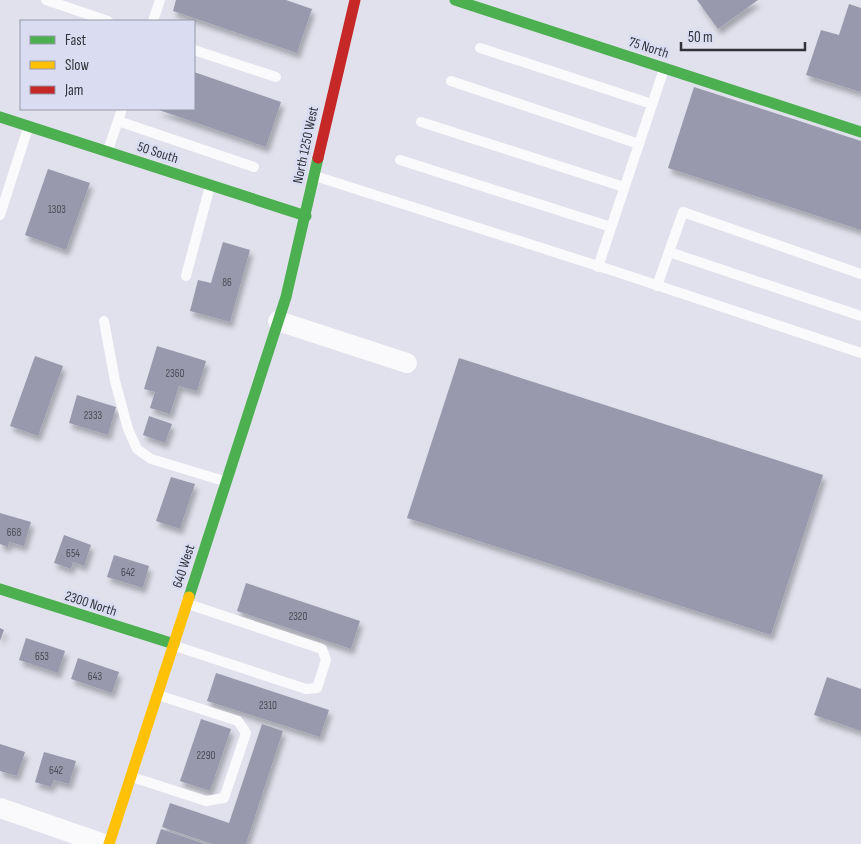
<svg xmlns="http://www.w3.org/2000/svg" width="861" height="844" viewBox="0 0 861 844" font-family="'Sofia Sans Condensed',sans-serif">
	<defs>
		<filter id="shadow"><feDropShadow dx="3" dy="5.5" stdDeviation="2.5" flood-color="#0004"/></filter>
	</defs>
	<rect width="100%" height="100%" fill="#e0e1ec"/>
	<g fill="#9899ac" filter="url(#shadow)">
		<path d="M176,0H286L312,9L297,53L173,11Z"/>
		<path d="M697,0H758L718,29Z"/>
		<path d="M849,4L861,8V92L806,75L821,30L839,35Z"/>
		<path d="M194,72L281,102L266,147L156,109H194Z"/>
		<path d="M694,87L861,141V230L668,168Z"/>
		<path d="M48,169L90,183L66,250L25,235Z"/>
		<path d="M223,242L250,250L230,322L190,311L198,280L211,283Z"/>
		<path d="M157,346L206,361L197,391L179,386L170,414L150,408L155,392L144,389Z"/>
		<path d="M35,356L63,366L38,436L10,426Z"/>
		<path d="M459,358L823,475L771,635L407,518Z"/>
		<path d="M77,395L116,407L108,435L69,423Z"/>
		<path d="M149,416L172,424L165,443L143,435Z"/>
		<path d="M171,477L195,484L180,529L156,521Z"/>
		<path d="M0,513L31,522L24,546L9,542L8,547L0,544Z"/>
		<path d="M64,535L91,545L84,566L73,562L71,569L54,563Z"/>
		<path d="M114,555L149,566L143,588L107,577Z"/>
		<path d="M246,583L360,621L351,649L237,611Z"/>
		<path d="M0,628L4,630L0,641Z"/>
		<path d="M26,638L65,651L58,673L19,660Z"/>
		<path d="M78,658L119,672L112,693L71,679Z"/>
		<path d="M216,673L329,710L320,737L207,701Z"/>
		<path d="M827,677L861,689V731L814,715Z"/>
		<path d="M201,719L231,729L210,791L180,781Z"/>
		<path d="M262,724L283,731L246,844H212L162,827L170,803L229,823Z"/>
		<path d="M0,744L25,752L17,776L0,771Z"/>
		<path d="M44,752L76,761L69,784L54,780L51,787L35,782Z"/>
		<path d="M161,829L205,844H156Z"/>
	</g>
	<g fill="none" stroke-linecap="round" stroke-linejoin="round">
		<g stroke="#fafafc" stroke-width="10">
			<path d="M46,0L108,21"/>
			<path d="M153,21L160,0"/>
			<path d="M480,48L652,104"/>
			<path d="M194,50L276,77"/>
			<path d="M451,81L639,144"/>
			<path d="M118,121L254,167"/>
			<path d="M421,122L624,187"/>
			<path d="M108,150L122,109"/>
			<path d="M400,160L611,227"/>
			<path d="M315,176L617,272L861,353"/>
			<path d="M0,215L28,128"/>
			<path d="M669,252L861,316"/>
			<path d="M598,267L664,69"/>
			<path d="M186,276L210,186"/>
			<path d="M657,286L683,212L861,274"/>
			<path d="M104,321L115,381L128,429L137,449L151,459L224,481"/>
			<path d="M175,646L306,689L317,688L326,660L322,649L188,604"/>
			<path d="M132,777L206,801L224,798L246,733L238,721L158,695"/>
		</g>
		<g stroke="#fafafc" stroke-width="20">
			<path d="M278,321L407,363"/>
			<path d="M0,808L104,844"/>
		</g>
		<g stroke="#4caf50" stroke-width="11">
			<path d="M455,0L861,132"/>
			<path d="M0,117L306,216"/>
			<path d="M0,589L174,644"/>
			<path d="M189,597L286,297L318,158"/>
		</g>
		<path stroke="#ffc107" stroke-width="11" d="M109,844L189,597"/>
		<path stroke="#c62828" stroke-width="11" d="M318,158L355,0"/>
	</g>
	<g text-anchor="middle" stroke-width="5" stroke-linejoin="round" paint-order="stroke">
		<g font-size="11" fill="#4b4c56">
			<text x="57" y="213">1303</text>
			<text x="227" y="286">86</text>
			<text x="175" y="377">2360</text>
			<text x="93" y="419">2333</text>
			<text x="14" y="536">668</text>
			<text x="73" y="557">654</text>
			<text x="128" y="576">642</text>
			<text x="298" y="620">2320</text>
			<text x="42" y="660">653</text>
			<text x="95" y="680">643</text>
			<text x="268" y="709">2310</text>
			<text x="206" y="759">2290</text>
			<text x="56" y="774">642</text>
		</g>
		<g font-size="14" fill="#31323a" stroke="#daddf2">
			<text transform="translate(649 47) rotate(18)" y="5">75 North</text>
			<text transform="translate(305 145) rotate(-78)" y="5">North 1250 West</text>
			<text transform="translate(158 152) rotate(18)" y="5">50 South</text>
			<text transform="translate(183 566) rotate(-72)" y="5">640 West</text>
			<text transform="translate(91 603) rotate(18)" y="5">2300 North</text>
		</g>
	</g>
	<rect x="20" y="20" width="175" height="90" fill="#daddf2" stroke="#9699a8"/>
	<rect x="30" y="36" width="25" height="8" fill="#4caf50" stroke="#9699a8"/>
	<text x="65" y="45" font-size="15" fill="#31323a">Fast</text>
	<rect x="30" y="61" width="25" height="8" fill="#ffc107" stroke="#9699a8"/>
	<text x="65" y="70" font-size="15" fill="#31323a">Slow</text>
	<rect x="30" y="86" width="25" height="8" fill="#c62828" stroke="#9699a8"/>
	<text x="65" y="95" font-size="15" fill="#31323a">Jam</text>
	<path d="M681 42v8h124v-8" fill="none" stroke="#31323a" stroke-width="2.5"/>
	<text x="688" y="42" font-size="15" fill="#31323a" stroke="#daddf2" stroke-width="4" paint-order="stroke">50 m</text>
</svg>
